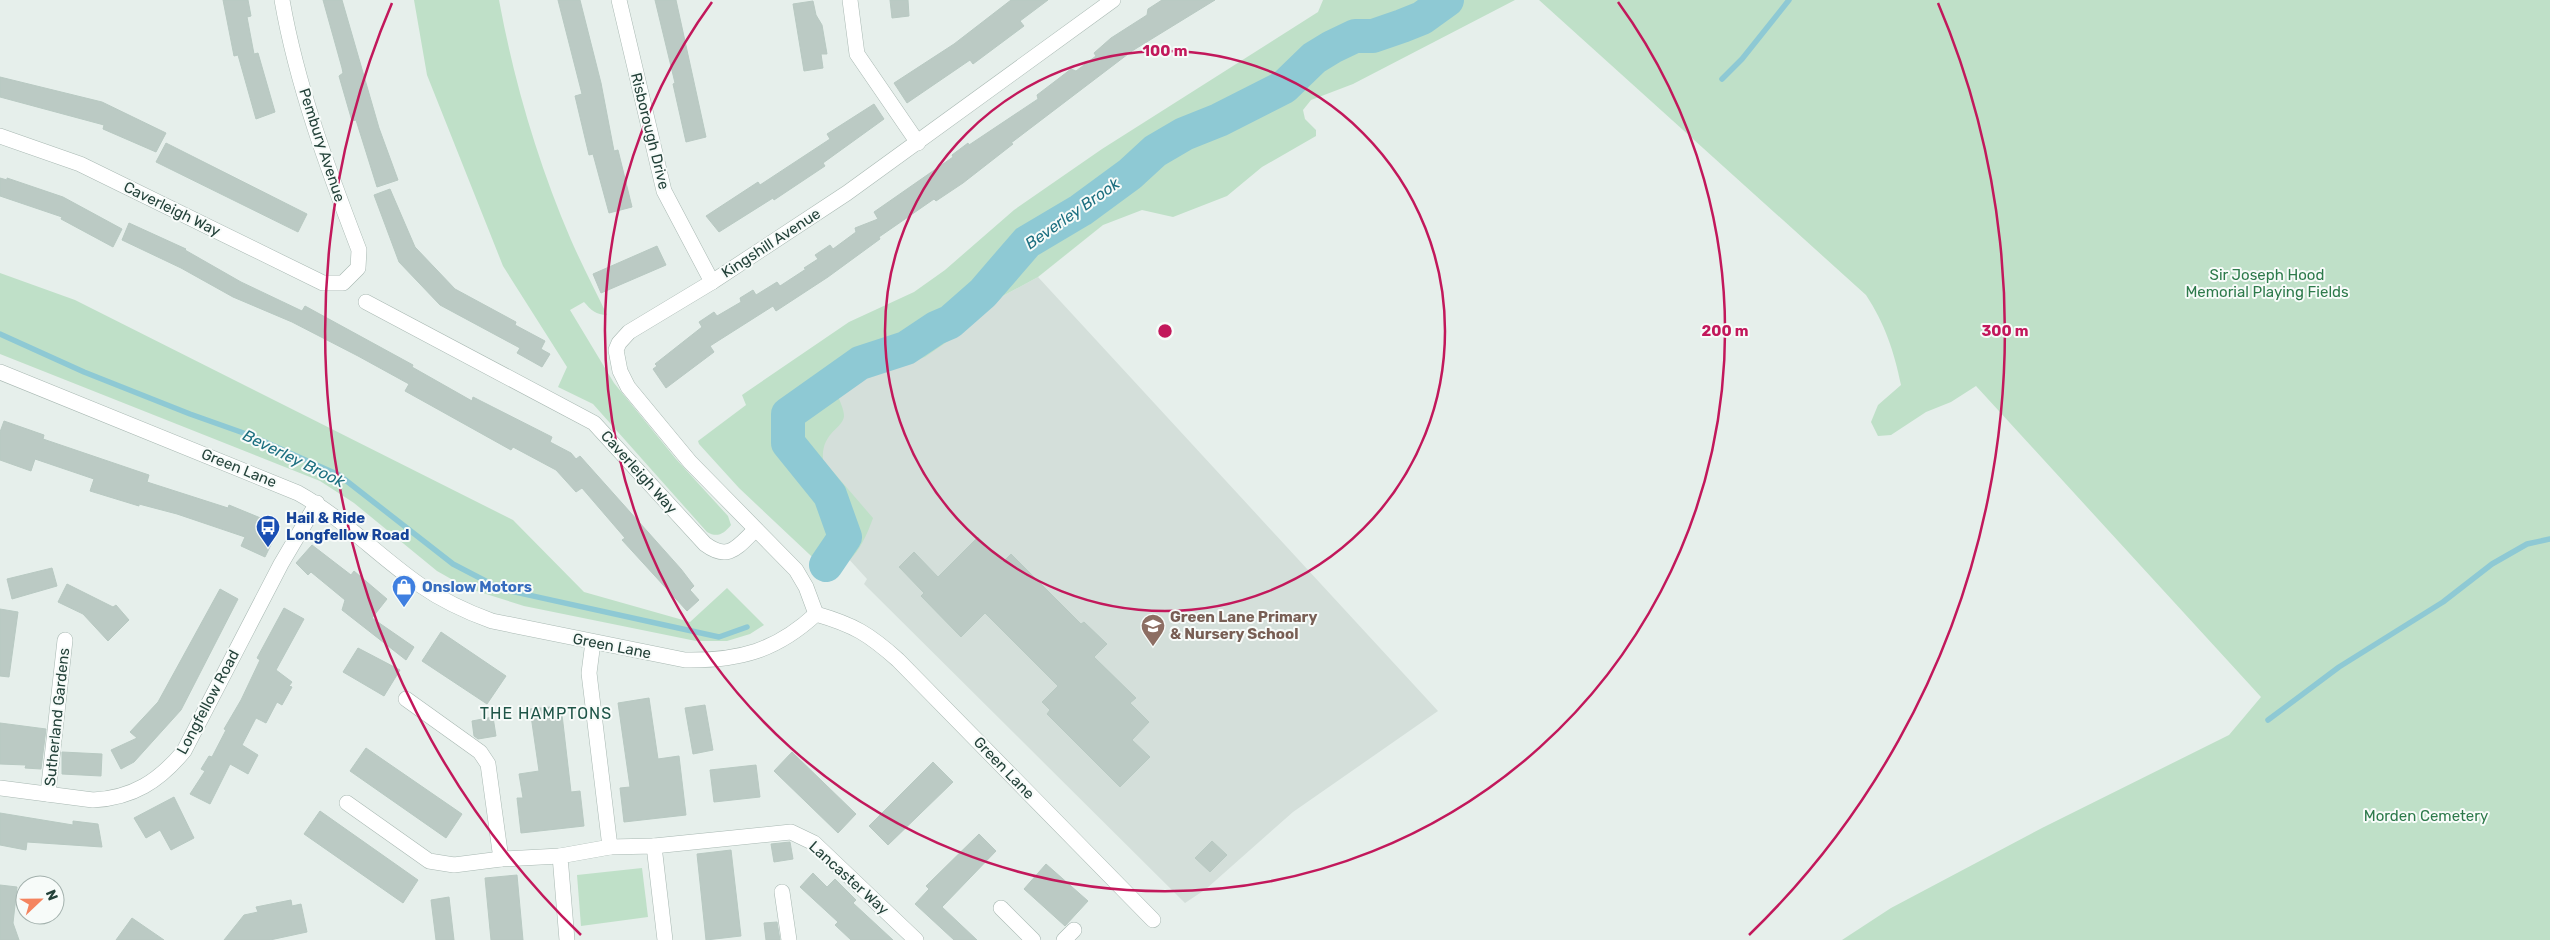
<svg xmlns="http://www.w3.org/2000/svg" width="2550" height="940" viewBox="0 0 2550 940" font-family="Rubik,sans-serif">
	<rect width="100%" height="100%" fill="#e6efeb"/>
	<path fill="#d4dfda" d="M1038,277L1438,711L1293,812L1206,889L1185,903L864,584L867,579L846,556L872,520L823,463L818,449L836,390L890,357Z"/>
	<g fill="#bfe0c8">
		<path d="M414,0H499C514,82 538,163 571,240C582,265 595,290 607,315C596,315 591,310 584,302L570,310L614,383L676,459L728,516L731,525C724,534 717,538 707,532L593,404L558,387L567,367L503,266L427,75Z"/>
		<path d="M1323,0H1515L1353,84L1311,100L1303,110L1305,119L1316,130V136L1262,167L1227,196L1173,217L1142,210L1103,225L1038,277L951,324L955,333L954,337L925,357L908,363L898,357L891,356L839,388L837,393C839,400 844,409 844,416C843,429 821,432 823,460L873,518C865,540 853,569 826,570L739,488L699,444L698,441L746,405L742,395L849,322L914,292L945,270L1014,210L1102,149L1318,12Z"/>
		<path d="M1539,0H2550V940H1842L1891,908L2042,828L2229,735L2261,697L1976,386L1951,402L1926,412L1891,435L1878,436L1871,422L1878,405L1901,385C1894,351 1885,324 1866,295Z"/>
		<path d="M0,273L75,300L513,520L584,592L690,622L727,588L764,625L750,634L727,641H696L524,606L467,588L437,571L354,503L320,481L0,354Z"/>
		<path d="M642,868L648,917L581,926L577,875Z"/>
	</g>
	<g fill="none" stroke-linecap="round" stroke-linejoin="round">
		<g stroke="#8ec9d4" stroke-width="5.5">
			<path d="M1722,79L1742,59L1789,0"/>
			<path d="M0,334L84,372L190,414L252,436L339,475L453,564L501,589L719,637L747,627"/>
			<path d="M2268,720L2339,667L2443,602L2492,564L2527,544L2550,539"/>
		</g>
		<path stroke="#8ec9d4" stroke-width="34" d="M826,565L845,537L830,495L788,443V414L860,363L906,348L936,328L950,322L983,293L1027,242L1081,210L1130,174L1155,151L1184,134L1219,120L1284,87L1314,58L1332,47L1355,36H1373L1402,26L1422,18L1447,0"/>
	</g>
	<g fill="#bbcac4" stroke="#b8c9c2">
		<path d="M223,0H248L251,16L247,17L254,54L258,53L275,112L256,119L238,55L234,56Z"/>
		<path d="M323,0H342L379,128L398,180L377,187L356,120L352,121L339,76L343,73L342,68Z"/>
		<path d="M558,0H580L601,83L614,151L618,150L632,207L609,213L593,154L589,155L575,96L582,94Z"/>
		<path d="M655,0H676L706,137L686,142L673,84L675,83Z"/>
		<path d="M890,0H908L909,16L892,18Z"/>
		<path d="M1011,0H1048L1020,21L1024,26L973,64L970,60L907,103L894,83L954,44Z"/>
		<path d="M1162,0H1215L1132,51L1011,143L1013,144L963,183L936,201L934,199L879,237L880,239L828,277L776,311L773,306L710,346L714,352L666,388L653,369L657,366L655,364L702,327L699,322L714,312L717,316L741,302L740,298L753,290L756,295L777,282L780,286L806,269L804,268L818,259L815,255L830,245L833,249L856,232L855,228L878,219L874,212L953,157L952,155L968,143L969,145L1038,99L1037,95L1058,79L1071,69L1076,71L1096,56L1094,53L1111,38L1147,15L1148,9Z"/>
		<path d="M813,1L816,15L822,25L827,54H821L823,68L804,71L793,4Z"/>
		<path d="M0,77L102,102L166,133L156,152L103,129L104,125L0,97Z"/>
		<path d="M874,104L884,119L823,163L825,166L774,200L773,198L719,232L706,216L758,182L760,185L830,139L827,134Z"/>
		<path d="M166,143L307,214L298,232L156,162Z"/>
		<path d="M0,178L7,180V178L63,197L122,229L113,247L61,219L62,217L0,196Z"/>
		<path d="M390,189L415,247L455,289L516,322L515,325L545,341L541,349L550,354L542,367L517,353L520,348L440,305L399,262L374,195Z"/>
		<path d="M129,223L186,249L185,250L241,282L302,311L305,306L413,365L412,367L472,401L473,397L552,437L550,442L571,453L576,459L580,456L681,569L694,586L690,590L699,600L687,611L622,540L625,538L582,488L576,492L556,470L513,447L511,450L405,391L409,384L358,356L292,322L233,297L181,268L122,240Z"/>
		<path d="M657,246L666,265L601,293L593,274Z"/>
		<path d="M4,421L44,435L43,439L149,475L147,482L228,508L229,505L280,526L265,557L241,546L245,537L177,514L139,504V506L90,491L94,479L35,459L31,471L0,460V432Z"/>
		<path d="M978,537L1003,562L1011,554L1081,624L1084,622L1107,644L1094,657L1136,698L1130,703L1149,722L1132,740L1150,757L1120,787L1047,714L1050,710L1042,702L1058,686L985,613L961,637L921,596L924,593L899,567L914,552L938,577Z"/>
		<path d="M312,545L351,575L354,571L387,599L372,618L414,647L406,660L342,610L345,600L311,572L308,575L296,563Z"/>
		<path d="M52,568L57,586L12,599L7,579Z"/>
		<path d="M67,584L113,607L116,605L129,620L108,641L83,614L58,602Z"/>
		<path d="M220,589L238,599L181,710L134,762L121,769L111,750L137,738L130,732L158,702Z"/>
		<path d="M284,608L304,619L276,670L292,682L289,686L292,687L282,705L277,702L266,723L256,718L242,745L258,755L248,774L230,764L210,804L190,794L205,771L201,769L209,756L212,757L226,730L224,729L241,700L260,660L257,658Z"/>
		<path d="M0,609L18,612L9,677L0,676Z"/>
		<path d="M441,632L506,676L487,704L422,661Z"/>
		<path d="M358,648L400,670L384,696L343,672Z"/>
		<path d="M649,698L658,759L679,756L686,815L624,822L620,788L630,787L618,703Z"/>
		<path d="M705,705L713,750L693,754L685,708Z"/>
		<path d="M561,706L571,792L580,791L584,826L521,833L517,798H523L519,774L539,771L530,709Z"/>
		<path d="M493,717L496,736L478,739L474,736L472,721Z"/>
		<path d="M0,723L46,729L41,769L25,768L26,765L0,764Z"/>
		<path d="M366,748L462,814L446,838L350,771Z"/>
		<path d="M62,752L102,754L101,776L62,774Z"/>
		<path d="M792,752L856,814L838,833L774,771Z"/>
		<path d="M933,762L953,782L888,845L869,826Z"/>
		<path d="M756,765L760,797L714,802L710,770Z"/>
		<path d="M174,797L194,838L171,850L160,830L146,838L134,818Z"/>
		<path d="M320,811L418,880L403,903L304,834Z"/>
		<path d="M0,813L73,825V821L98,824L102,847L27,842L26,850L0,845Z"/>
		<path d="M979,834L996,851L942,907L977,940H954L915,904L929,889L926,886Z"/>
		<path d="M1212,841L1227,855L1210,872L1195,858Z"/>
		<path d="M790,842L793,859L774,862L771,844Z"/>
		<path d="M731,850L741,936L706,940L697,854Z"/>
		<path d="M1046,864L1088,901L1065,926L1024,889Z"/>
		<path d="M813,873L827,887L835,879L856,900L853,903L893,940H851L835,925L838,922L800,887Z"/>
		<path d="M517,875L523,940H491L485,878Z"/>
		<path d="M0,885L17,887L13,923L19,940H0Z"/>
		<path d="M449,897L454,940H436L431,900Z"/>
		<path d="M291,900L292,906L301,904L307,932L270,940H224L244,915L258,912L256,907Z"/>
		<path d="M132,918L164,940H116Z"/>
		<path d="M777,922L780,940H766L764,923Z"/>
	</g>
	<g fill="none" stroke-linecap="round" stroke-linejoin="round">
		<defs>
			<g id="minor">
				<path d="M619,0L664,191L712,282"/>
				<path d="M850,0L857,54L918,143"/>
				<path d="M0,136L80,164L323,283H343L358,268L359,250C328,169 297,86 282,0"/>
				<path d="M366,302L594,423L705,544C729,562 738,546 755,530"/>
				<path d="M0,372L298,493C343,518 378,556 420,585C443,601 467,612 492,621L685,660C739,661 776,651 816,614"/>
				<path d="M816,614L806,587L796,570L690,462L628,387L620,371L616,350L619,343L629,332L712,282L847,193L1113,0"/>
				<path d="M816,614C854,625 869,634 898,660L1153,920"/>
				<path d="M406,699L480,752L488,764L501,859"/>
				<path d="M0,788L93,800C133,798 159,781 184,751L281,564L317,503"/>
				<path d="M48,794L65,640"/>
				<path d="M347,803L429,861L454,865L501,859L560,856"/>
				<path d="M654,846L791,832L814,843L916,940"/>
				<path d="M610,847L654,846L665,940"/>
				<path d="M782,892L789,940"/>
				<path d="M1001,908L1033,940"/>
				<path d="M567,940L560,856L610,847L589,673L593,642"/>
				<path d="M1064,940L1074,930"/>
			</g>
		</defs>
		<use href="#minor" stroke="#a8b8b2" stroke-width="16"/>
		<use href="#minor" stroke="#fff" stroke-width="15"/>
	</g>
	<g fill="none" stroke="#c2185b" stroke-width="2.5">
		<circle cx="1165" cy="331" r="280"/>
		<path d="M1618 2A560 560 0 1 1 712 2"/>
		<path d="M581 935A840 840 0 0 1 392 3M1938 3A840 840 0 0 1 1749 935"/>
	</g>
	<defs>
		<symbol id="bus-pin" viewBox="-11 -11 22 30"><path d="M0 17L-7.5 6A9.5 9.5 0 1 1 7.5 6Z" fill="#1a4fb4" stroke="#f7fbf9"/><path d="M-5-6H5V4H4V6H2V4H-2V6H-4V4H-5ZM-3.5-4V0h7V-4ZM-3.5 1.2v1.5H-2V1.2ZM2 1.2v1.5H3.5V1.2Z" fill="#fff"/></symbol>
		<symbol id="shop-pin" viewBox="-11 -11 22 30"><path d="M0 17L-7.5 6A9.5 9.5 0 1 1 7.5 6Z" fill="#3f7fe0" stroke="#f7fbf9"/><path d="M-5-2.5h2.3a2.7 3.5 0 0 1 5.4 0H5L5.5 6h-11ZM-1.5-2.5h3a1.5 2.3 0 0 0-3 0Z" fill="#fff"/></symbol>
		<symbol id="school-pin" viewBox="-11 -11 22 30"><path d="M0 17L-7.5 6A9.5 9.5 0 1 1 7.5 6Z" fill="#8d6e63" stroke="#f7fbf9"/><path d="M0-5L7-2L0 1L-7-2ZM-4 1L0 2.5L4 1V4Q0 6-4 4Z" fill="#fff"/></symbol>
	</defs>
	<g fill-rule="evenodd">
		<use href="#bus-pin" x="254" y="513" width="28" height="38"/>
		<use href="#shop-pin" x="390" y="573" width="28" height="38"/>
		<use href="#school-pin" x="1139" y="612" width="28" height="38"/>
	</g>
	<g text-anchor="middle" stroke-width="4" stroke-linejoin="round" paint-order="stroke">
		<g font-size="15" fill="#24423a" stroke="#f7fbf9">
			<text transform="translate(650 131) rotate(76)" y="5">Risborough Drive</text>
			<text transform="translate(322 145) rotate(72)" y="5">Pembury Avenue</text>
			<text transform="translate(172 209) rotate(26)" y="5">Caverleigh Way</text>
			<text transform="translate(771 243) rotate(-33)" y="5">Kingshill Avenue</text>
			<text transform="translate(239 468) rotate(22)" y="5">Green Lane</text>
			<text transform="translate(639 472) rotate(48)" y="5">Caverleigh Way</text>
			<text transform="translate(612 646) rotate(11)" y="5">Green Lane</text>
			<text transform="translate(208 702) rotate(-62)" y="5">Longfellow Road</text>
			<text transform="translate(57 717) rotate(-84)" y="5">Sutherland Gardens</text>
			<text transform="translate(1004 768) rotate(46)" y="5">Green Lane</text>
			<text transform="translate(849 878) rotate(42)" y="5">Lancaster Way</text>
		</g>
		<g font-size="15" fill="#2d7a4b" stroke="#f7fbf9">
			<text x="2267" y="280">Sir Joseph Hood<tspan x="2267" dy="17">Memorial Playing Fields</tspan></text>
			<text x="2426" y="821">Morden Cemetery</text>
		</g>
		<g font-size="15" font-weight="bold" fill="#164399" stroke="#f7fbf9" text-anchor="start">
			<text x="286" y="523">Hail &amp; Ride<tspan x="286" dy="17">Longfellow Road</tspan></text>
		</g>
		<g font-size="15" font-weight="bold" fill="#366cbe" stroke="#f7fbf9" text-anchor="start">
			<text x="422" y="592">Onslow Motors</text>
		</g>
		<g font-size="15" font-weight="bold" fill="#785e54" stroke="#f7fbf9" text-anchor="start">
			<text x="1170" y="622">Green Lane Primary<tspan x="1170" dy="17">&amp; Nursery School</tspan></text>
		</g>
		<g font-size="16" font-style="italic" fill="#1c6f80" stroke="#f7fbf9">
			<text transform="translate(1072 213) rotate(-35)" y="6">Beverley Brook</text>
			<text transform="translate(294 458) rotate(26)" y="6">Beverley Brook</text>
		</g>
		<g font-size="16" letter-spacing="1" fill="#1f5548" stroke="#f7fbf9">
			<text x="546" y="719">THE HAMPTONS</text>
		</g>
	</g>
	<circle cx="1165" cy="331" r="8" fill="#c2185b" stroke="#f7fbf9" stroke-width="2.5"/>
	<g font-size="15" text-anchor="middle" font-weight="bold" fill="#c2185b" stroke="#f7fbf9" stroke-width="4" stroke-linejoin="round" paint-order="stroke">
		<text x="1165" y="56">100 m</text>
		<text x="1725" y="336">200 m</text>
		<text x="2005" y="336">300 m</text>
	</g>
	<g transform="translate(40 900) rotate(68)"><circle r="24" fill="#f7fbf9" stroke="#a3b1ad"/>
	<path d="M0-4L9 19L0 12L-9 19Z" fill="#f4845f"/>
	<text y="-8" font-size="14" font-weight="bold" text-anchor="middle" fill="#24423a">N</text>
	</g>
</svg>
